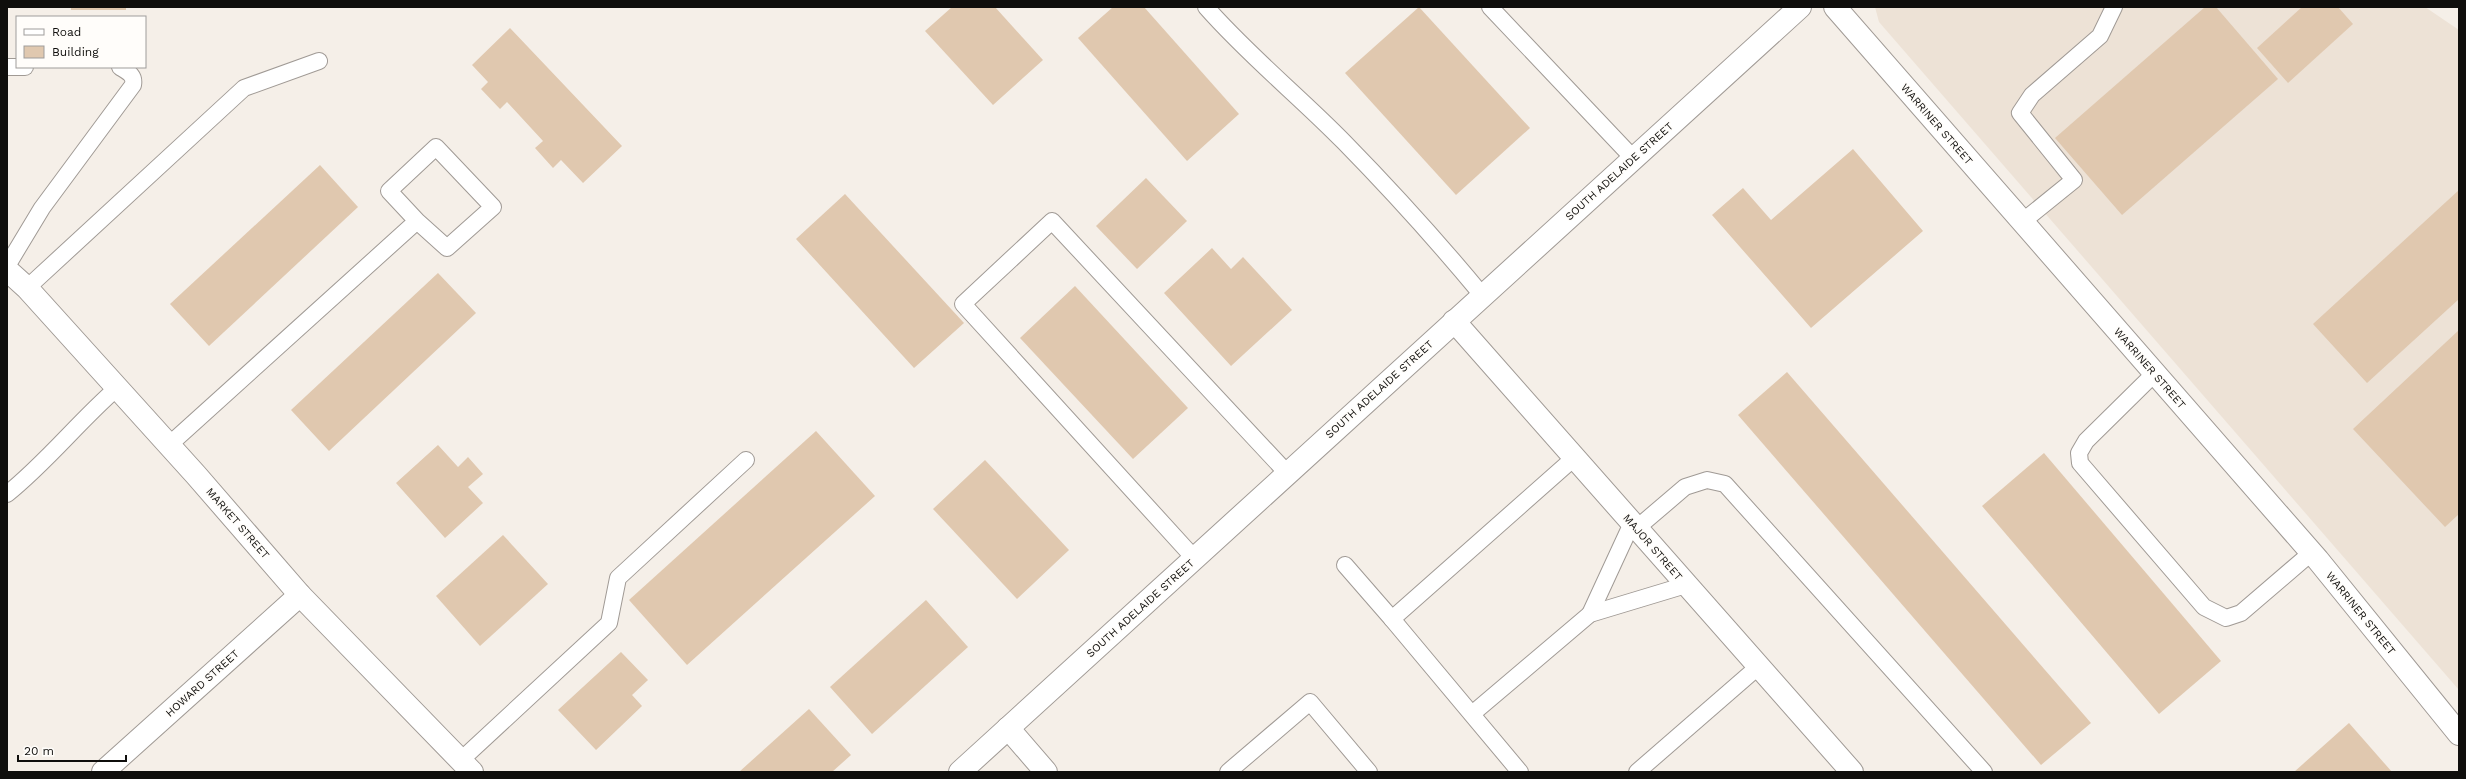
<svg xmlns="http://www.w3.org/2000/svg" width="2466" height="779" viewBox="0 0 2466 779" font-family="'Work Sans',sans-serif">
	<rect width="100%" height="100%" fill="#f5efe8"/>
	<path fill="#ede2d6" d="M1875,7H2425L2459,30V690L1879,22Z"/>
	<g fill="#e0c8af">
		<rect x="71" y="7" width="55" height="3"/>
		<path d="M952,7H995L1043,60L993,105L925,31Z"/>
		<path d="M1113,7H1144L1239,114L1187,161L1078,38Z"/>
		<path d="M1419,7L1530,128L1456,195L1345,73Z"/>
		<path d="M2205,7H2216L2278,79L2122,215L2055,138Z"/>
		<path d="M2302,7H2338L2353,24L2288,83L2257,48Z"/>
		<path d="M510,28L622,146L583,183L561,160L553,168L535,148L543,141L507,102L500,109L481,89L488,82L472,65Z"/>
		<path d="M1853,149L1923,231L1811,328L1712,215L1743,188L1771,220Z"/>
		<path d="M320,165L358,207L209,346L170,304Z"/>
		<path d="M1146,178L1187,221L1137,269L1096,226Z"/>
		<path d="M2459,190V299L2367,383L2313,324Z"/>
		<path d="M845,194L964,323L914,368L796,239Z"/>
		<path d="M1212,248L1231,269L1243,257L1292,310L1231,366L1164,293Z"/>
		<path d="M438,273L476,313L329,451L291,410Z"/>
		<path d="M1075,286L1188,408L1133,459L1020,338Z"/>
		<path d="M2459,330V514L2445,527L2353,429Z"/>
		<path d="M1787,372L2091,723L2041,765L1738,415Z"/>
		<path d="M816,431L875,496L687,665L629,600Z"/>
		<path d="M438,445L458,467L468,457L483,474L468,487L483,503L445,538L396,483Z"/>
		<path d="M2044,453L2221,661L2159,714L1982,506Z"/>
		<path d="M985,460L1069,550L1017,599L933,509Z"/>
		<path d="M503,535L548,584L480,646L436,596Z"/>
		<path d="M926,600L968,647L872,734L830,687Z"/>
		<path d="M621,652L648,680L632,695L642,706L596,750L558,710Z"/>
		<path d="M809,709L851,755L832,772H739Z"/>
		<path d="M2349,723L2392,772H2294Z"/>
	</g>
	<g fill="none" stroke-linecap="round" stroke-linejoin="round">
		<defs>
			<g id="lane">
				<path d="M1206,7C1249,56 1299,96 1344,142C1392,191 1439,243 1482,295"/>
				<path d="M1490,7L1633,158"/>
				<path d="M7,67H25"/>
				<path d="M2022,222L2074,180L2020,113L2032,95L2100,36L2114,7"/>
				<path d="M7,266L42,208L133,85C135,75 128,72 120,67"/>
				<path d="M27,288L244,88L319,61"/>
				<path d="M2155,373L2086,441L2079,453L2080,463L2204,607L2226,618L2241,613L2311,553"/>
				<path d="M169,445L417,221L447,248L493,207L436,147L389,191L417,221"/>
				<path d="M7,494C47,462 79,421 117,388"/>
				<path d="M1637,528L1685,487L1707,480L1725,484L1984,772"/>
				<path d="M1194,558L963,304L1052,221L1287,473"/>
				<path d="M1345,565L1392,619"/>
				<path d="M1590,614L1632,523"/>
				<path d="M1472,714L1590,614L1686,585"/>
				<path d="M461,760L609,623L618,578L746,460"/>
				<path d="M1228,772L1310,702L1369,772"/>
				<path d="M1520,772L1392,619L1574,458"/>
				<path d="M1637,772L1759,666"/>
			</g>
			<g id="street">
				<path d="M1835,7L2318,560L2459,734"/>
				<path d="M7,270L27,288L196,475L300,595L472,772"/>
				<path d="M1454,321L1852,772"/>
				<path d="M1008,728L1046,772"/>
				<path d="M103,772L300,595"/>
			</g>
			<path id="secondary" d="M960,772L1800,7"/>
		</defs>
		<use href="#lane" stroke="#a09a95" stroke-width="18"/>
		<use href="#street" stroke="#a09a95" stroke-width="24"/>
		<use href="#secondary" stroke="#a09a95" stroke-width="24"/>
		<use href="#lane" stroke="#fff" stroke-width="16"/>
		<use href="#street" stroke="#fff" stroke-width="22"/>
		<use href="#secondary" stroke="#fff" stroke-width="22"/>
	</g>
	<g text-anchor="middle" stroke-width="3" stroke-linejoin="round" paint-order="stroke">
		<g font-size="11" fill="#0f0e0c" stroke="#fffdfa">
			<text transform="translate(1937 124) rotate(49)" y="4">WARRINER STREET</text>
			<text transform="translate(1619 171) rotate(-42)" y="4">SOUTH ADELAIDE STREET</text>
			<text transform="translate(2150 368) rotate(49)" y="4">WARRINER STREET</text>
			<text transform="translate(1379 389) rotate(-42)" y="4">SOUTH ADELAIDE STREET</text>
			<text transform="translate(238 523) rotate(49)" y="4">MARKET STREET</text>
			<text transform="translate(1653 547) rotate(49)" y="4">MAJOR STREET</text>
			<text transform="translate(1140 608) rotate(-42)" y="4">SOUTH ADELAIDE STREET</text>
			<text transform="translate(2361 613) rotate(51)" y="4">WARRINER STREET</text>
			<text transform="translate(202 683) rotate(-42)" y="4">HOWARD STREET</text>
		</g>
	</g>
	<rect width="2466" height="779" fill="none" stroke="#0f0e0c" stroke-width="16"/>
	<rect x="16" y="16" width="130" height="52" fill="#fffdfa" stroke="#9f9d9b"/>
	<rect x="24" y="29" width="20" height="6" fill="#ffffff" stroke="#9f9d9b"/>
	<text x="52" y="36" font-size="12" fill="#0f0e0c">Road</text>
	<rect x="24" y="46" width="20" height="12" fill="#e0c8af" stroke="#9f9d9b"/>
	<text x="52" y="56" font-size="12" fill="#0f0e0c">Building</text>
	<path d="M18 755v6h108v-6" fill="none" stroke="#0f0e0c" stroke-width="2"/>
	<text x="24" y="755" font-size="12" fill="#0f0e0c" stroke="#fffdfa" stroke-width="3" paint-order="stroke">20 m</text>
</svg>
